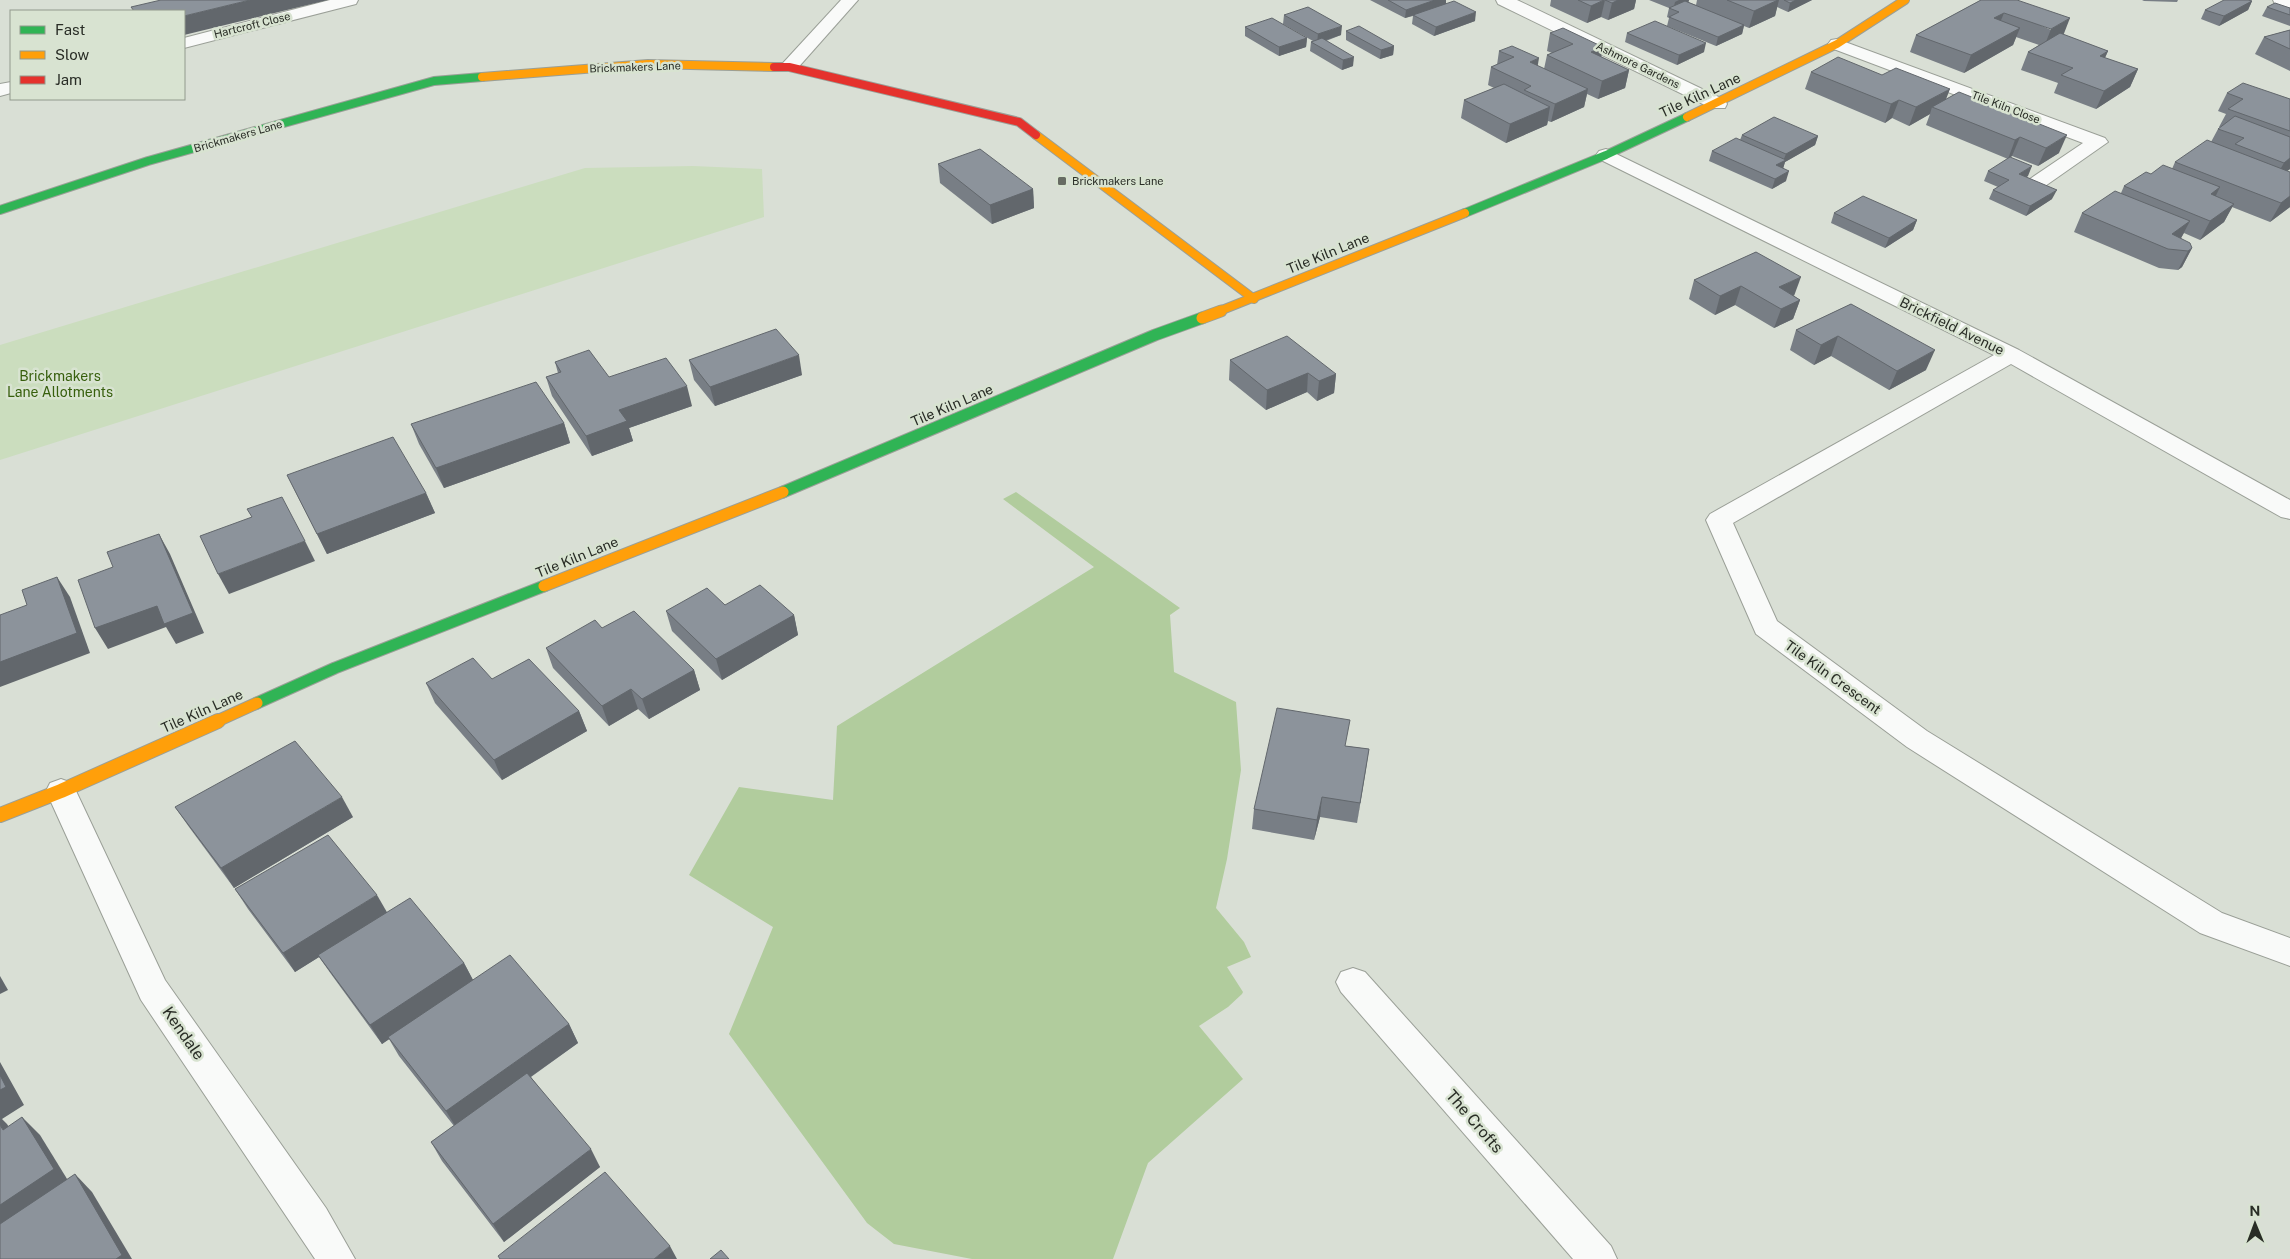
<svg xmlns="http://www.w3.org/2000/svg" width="2290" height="1259" viewBox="0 0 2290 1259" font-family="'Public Sans',sans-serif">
	<rect width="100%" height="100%" fill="#d9dfd5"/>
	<path fill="#cbddbe" d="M693,166L762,169L764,217L0,460V345L585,168Z"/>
	<path fill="#b1cc9d" d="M1016,492L1180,608L1170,615L1174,672L1236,702L1241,770L1227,859L1216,908L1244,942L1251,957L1227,967L1243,992L1242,994L1228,1007L1199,1026L1243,1079L1148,1163L1113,1259H972L894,1244L867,1223L729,1034L773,927L689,875L739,787L833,800L837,726L1094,567L1003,499Z"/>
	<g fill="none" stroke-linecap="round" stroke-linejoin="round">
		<defs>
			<g id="street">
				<path d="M330,0H358L356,4L184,48V38Z"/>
				<path d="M841,0H858L795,71H783L780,67L783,63Z"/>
				<path d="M1496,0H1517L1725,100L1727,104L1725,108H1711L1498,4Z"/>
				<path d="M2273,0H2290V8L2275,4Z"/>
				<path d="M1837,39L2105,138L2108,142L2038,191L2031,193L2024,191L2021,187L2024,183L2083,143L1831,48L1828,44L1831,40Z"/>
				<path d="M11,82V93L0,96V84Z"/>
				<path d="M1606,149L2019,350L2290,500V519L2281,517L2011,364L1733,523L1777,621L1927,731L2222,913L2290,938V966L2200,933L1907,747L1756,634L1706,520L1710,514L1994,355L1599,159L1596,155L1599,151Z"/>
				<path d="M61,779L72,783L76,791L165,980L326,1208L355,1259H315L141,1000L46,791L50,783Z"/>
				<path d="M1353,968L1365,972L1611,1246L1617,1259H1573L1341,992L1336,982L1341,972Z"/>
			</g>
			<g id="fast-far1">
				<path d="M0,210L148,161L434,81L482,77"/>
				<path d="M1465,213L1606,155L1687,117"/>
			</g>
			<g id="fast">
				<path d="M783,492L1155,335L1202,318"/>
				<path d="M257,703L335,668L544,586"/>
			</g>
			<g id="slow-far2">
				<path d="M482,77L648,64L774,67"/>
				<path d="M1687,117L1837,44L1905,0"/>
				<path d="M1036,135L1254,299"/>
				<path d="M1217,312L1465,213"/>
			</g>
			<g id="slow-far1">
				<path d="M1202,318L1221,311"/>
				<path d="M544,586L783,492"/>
				<path d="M215,722L257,703"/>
			</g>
			<path id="slow" d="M0,815L61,791L218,721"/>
			<path id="jam" d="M774,67H789L1019,122L1036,135"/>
		</defs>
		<use href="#street" stroke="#9a9f97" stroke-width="2"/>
		<use href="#fast-far1" stroke="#9a9f97" stroke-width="10"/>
		<use href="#fast" stroke="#9a9f97" stroke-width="13"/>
		<use href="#slow-far2" stroke="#9a9f97" stroke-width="10"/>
		<use href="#slow-far1" stroke="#9a9f97" stroke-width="13"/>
		<use href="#slow" stroke="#9a9f97" stroke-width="16"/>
		<use href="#jam" stroke="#9a9f97" stroke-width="10"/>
		<use href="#street" fill="#f9faf9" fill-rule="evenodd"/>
		<use href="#fast-far1" stroke="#30b455" stroke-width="8"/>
		<use href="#fast" stroke="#30b455" stroke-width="11"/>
		<use href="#slow-far2" stroke="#ff9f0a" stroke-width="8"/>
		<use href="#slow-far1" stroke="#ff9f0a" stroke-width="11"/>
		<use href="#slow" stroke="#ff9f0a" stroke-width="14"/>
		<use href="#jam" stroke="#e5322d" stroke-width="8"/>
	</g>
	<g fill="#787e85">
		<path d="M1370,0H1446V4L1475,21L1434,36L1412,24L1413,16L1405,18Z"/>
		<path d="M1551,0H1636L1634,9L1608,20L1601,17L1587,23L1550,6Z"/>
		<path d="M1649,0H1689L1688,2L1696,5L1697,0H1812L1788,12L1777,7L1775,16L1749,28L1744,26L1742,34L1716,46L1667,26L1669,18L1667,17L1669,8Z"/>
		<path d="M1981,0L2063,35L2108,51L2105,58L2138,69L2130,87L2096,109L2054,93L2058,83L2021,70L2028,52L2039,45L2016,37L2013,45L1964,73L1910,52L1916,35Z"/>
		<path d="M2142,0H2178L2177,2L2144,1Z"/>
		<path d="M2252,1L2248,10L2219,26L2201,19L2205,10Z"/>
		<path d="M2267,7L2290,8V26L2262,16Z"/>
		<path d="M1284,15L1341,35L1326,41L1353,66L1342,70L1310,51L1311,42L1313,41L1283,24Z"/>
		<path d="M1245,27L1307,38L1306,47L1279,56L1245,36Z"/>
		<path d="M2290,30V71L2255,54L2264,37Z"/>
		<path d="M1346,31L1394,46L1393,55L1380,59L1346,40Z"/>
		<path d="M1550,33L1629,70L1625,88L1598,99L1587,94L1584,107L1551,122L1548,121L1547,125L1506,143L1461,118L1464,100L1494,88L1488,85L1491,67L1497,65L1499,51L1544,69L1547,55L1552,53L1547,51Z"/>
		<path d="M1627,33L1704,52L1677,65L1625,42Z"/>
		<path d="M1811,72L1882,75L1946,99L2059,153L2038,166L2012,156L2008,159L1926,125L1930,114L1909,126L1892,118L1885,123L1805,89Z"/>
		<path d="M2227,93L2290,99V169L2287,171L2290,207L2270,222L2232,207L2224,222L2200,240L2184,233L2181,238L2192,248L2182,267L2178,270L2159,268L2074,232L2082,213L2121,193L2124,186L2151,174L2172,169L2175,162L2211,142L2218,129L2220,127H2219L2226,114L2218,111Z"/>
		<path d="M1742,135L1818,136L1815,145L1785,162L1783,168L1786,181L1772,189L1709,161L1712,151L1740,140Z"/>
		<path d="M938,164L1033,189L1034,208L992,224L940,183Z"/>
		<path d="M1988,171L2028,176L2026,177L2052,199L2026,216L1989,199L1993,190L1998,187L1984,181Z"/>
		<path d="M1834,213L1917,220L1913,230L1885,248L1831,223Z"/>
		<path d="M1756,252L1794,296L1800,300L1793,319L1774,328L1735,305L1715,315L1689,299L1694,280Z"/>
		<path d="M1851,304L1926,370L1889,390L1831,356L1814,365L1790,350L1796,330Z"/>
		<path d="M689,360L802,375L715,406L694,380Z"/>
		<path d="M1230,360L1336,374L1334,393L1317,401L1307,392L1266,410L1229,380Z"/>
		<path d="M555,362L609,377L692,406L629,428L633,441L592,456L552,396L546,377L558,373Z"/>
		<path d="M564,423L570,443L444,488L419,444L411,424Z"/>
		<path d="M287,475L426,493L435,513L327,554Z"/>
		<path d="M725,605L794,615L798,635L722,680L672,631L666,611Z"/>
		<path d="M546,648L694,670L700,690L649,719L638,709L609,726L553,668Z"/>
		<path d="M492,679L579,711L587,731L502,780L435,703L426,683Z"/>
		<path d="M1346,746L1369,749L1357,823L1320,817L1314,840L1252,829L1254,809Z"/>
		<path d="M175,807L353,817L234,888L189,827Z"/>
		<path d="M235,889L387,912L464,963L473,980L569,1024L578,1043L531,1077L600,1167L504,1242L442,1161L431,1142L454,1126L399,1056L389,1039L382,1044L331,974L319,957L295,972L248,909Z"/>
	</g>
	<g fill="#62676c">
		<path d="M250,0H328L184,35V16Z"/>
		<path d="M1435,0H1446V5L1405,18L1406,10Z"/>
		<path d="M1605,0L1601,17L1587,23L1591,6Z"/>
		<path d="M1618,0H1636L1634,9L1608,20L1612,3Z"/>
		<path d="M1679,0H1689L1688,4L1673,10L1675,2Z"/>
		<path d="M1778,0H1779L1775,16L1749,28L1754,11Z"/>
		<path d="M1796,0H1812L1788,12L1790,3Z"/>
		<path d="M2252,1L2248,10L2219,26L2224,16Z"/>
		<path d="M1476,12L1475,21L1434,36L1436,27Z"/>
		<path d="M2004,13L1997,30L1994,18Z"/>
		<path d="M2070,18L2063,36L2044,47L2051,29Z"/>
		<path d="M1744,25L1742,34L1716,46L1718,37Z"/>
		<path d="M1342,26L1341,35L1317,43L1318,34Z"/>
		<path d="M2020,28L2013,45L1964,73L1971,55Z"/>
		<path d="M1307,38L1306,47L1279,56V47Z"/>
		<path d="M1706,43L1704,52L1677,65L1679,55Z"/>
		<path d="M1394,46L1393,55L1380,59L1381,50Z"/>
		<path d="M1603,47L1600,64L1591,52Z"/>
		<path d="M2108,51L2100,68V56Z"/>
		<path d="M1354,57L1353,66L1342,70L1343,60Z"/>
		<path d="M1539,58L1536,76L1530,62Z"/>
		<path d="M2138,69L2130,87L2096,109L2104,91Z"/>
		<path d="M1629,70L1625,88L1598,99L1602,81Z"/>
		<path d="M1588,89L1584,107L1551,122L1555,104Z"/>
		<path d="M1950,89L1943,107H1932L1930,114L1909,126L1916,107Z"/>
		<path d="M1899,100L1892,118L1885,123L1891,104Z"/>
		<path d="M1550,107L1547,125L1506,143L1510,124Z"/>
		<path d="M2067,135L2059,153L2038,166L2046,148Z"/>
		<path d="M1818,136L1815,145L1785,162L1783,169L1776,165L1783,161L1786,154Z"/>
		<path d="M2020,137L2012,156L2008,159L2015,140Z"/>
		<path d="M2290,158V169L2273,181L2284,163Z"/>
		<path d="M2032,166L2028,176L2015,184L2019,174Z"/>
		<path d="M1789,171L1786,181L1772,189L1775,179Z"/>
		<path d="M2220,187L2211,206V194Z"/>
		<path d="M1033,189L1034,208L992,224L990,205Z"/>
		<path d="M2057,190L2052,199L2026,216L2030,206Z"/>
		<path d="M2290,196V207L2270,222L2281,203Z"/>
		<path d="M2234,204L2224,222L2200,240L2210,221Z"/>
		<path d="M1917,220L1913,230L1885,248L1889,238Z"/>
		<path d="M2190,221L2180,240L2172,234Z"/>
		<path d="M2192,248L2182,267L2178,270L2188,251Z"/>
		<path d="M1801,277L1794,296L1779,287Z"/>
		<path d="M1741,286L1735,305L1715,315L1720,296Z"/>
		<path d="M1800,300L1793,319L1774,328L1781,309Z"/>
		<path d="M1838,336L1831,356L1814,365L1821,345Z"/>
		<path d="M1935,350L1926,370L1889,390L1897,371Z"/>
		<path d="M799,355L802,375L715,406L710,387Z"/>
		<path d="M1308,373L1307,392L1266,410L1267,390Z"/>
		<path d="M1336,374L1334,393L1317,401L1319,381Z"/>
		<path d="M687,386L692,406L629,428L633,441L592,456L586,436L619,410Z"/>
		<path d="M564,423L570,443L444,488L436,468Z"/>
		<path d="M426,493L435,513L327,554L317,534Z"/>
		<path d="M159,534L170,554L204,633L176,644L166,627L108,649L95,628Z"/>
		<path d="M305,541L315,561L229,594L218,574Z"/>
		<path d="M57,577L70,597L90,653L0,687V662Z"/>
		<path d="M794,615L798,635L722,680L716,659Z"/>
		<path d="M694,670L700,690L649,719L642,699Z"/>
		<path d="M631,689L638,709L609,726L602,706Z"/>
		<path d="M579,711L587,731L502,780L494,760Z"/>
		<path d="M1369,749L1366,769L1357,823L1360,803Z"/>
		<path d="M342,797L353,817L234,888L221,868Z"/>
		<path d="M1322,797L1320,817L1314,840L1317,820Z"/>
		<path d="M377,895L388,914L295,972L283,953Z"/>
		<path d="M464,963L474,982L382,1044L370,1025Z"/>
		<path d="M0,976L8,990L0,994Z"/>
		<path d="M569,1024L578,1043L457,1129L446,1111Z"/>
		<path d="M0,1062L24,1105L2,1119L7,1124L22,1148L3,1130L0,1125Z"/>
		<path d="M22,1117L40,1135L72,1187L0,1235V1205Z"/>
		<path d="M591,1149L600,1167L504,1242L493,1224Z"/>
		<path d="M75,1174L92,1192L132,1259H116Z"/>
		<path d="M670,1246L677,1259H654Z"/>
	</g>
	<g fill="#8c939b" stroke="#62676c">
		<path d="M161,0H250L184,16V11H134L131,7Z"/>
		<path d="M1388,0H1435L1406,10Z"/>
		<path d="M1578,0H1604L1591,6Z"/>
		<path d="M1605,0H1618L1612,3Z"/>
		<path d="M1727,0H1778L1754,11Z"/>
		<path d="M1784,0H1796L1790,3Z"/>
		<path d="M1981,0H2017L2070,18L2051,29L2004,13L1994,18L2020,28L1971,55L1916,35Z"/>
		<path d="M2224,0H2248L2252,1L2224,16L2205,10Z"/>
		<path d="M1454,1L1476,12L1436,27L1413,15Z"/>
		<path d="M1685,1L1744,25L1718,37L1669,17L1679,12L1669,8Z"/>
		<path d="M2275,3L2290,8V15L2267,7Z"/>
		<path d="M1308,7L1342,26L1318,34L1284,15Z"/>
		<path d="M1272,18L1307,38L1279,47L1245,27Z"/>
		<path d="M1655,21L1706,43L1679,55L1627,33Z"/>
		<path d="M1359,26L1394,46L1381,50L1346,31Z"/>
		<path d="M1563,28L1603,47L1591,52L1629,70L1602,81L1547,55L1573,44L1550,33Z"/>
		<path d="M2290,30V49L2264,37Z"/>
		<path d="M2060,33L2108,51L2100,56L2138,69L2104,91L2061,75L2073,68L2028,52Z"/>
		<path d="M1322,38L1354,57L1343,60L1311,42Z"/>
		<path d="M1512,46L1539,58L1530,62L1588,89L1555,104L1524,90L1531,86L1491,67L1514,57L1499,51Z"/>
		<path d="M1838,57L1882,75L1896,68L1950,89L1916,107L1899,100L1891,104L1811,72Z"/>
		<path d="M2243,83L2290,99V131L2228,109L2243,99L2227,93Z"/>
		<path d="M1504,84L1550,107L1510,124L1464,100Z"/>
		<path d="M1959,92L2067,135L2046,148L2020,137L2015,140L1932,107Z"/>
		<path d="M2235,116L2290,137V158L2284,163L2235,144L2244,138L2218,129Z"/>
		<path d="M1774,117L1818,136L1786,154L1742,135Z"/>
		<path d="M1736,138L1786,160L1776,165L1789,171L1775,179L1712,151Z"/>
		<path d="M2207,140L2290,172V196L2281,203L2175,162Z"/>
		<path d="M980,149L1033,189L990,205L938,164Z"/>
		<path d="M2010,157L2032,166L2019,174L2057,190L2030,206L1993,190L2009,180L1988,171Z"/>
		<path d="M2163,165L2220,187L2211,194L2234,204L2210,221L2124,186L2146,172L2151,174Z"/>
		<path d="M2115,191L2190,221L2172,234L2190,243L2192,248L2188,251L2168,249L2082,213Z"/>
		<path d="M1863,196L1917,220L1889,238L1834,213Z"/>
		<path d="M1756,252L1801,277L1779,287L1800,300L1781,309L1741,286L1720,296L1694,280Z"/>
		<path d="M1851,304L1935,350L1897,371L1838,336L1821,345L1796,330Z"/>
		<path d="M776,329L799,355L710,387L689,360Z"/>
		<path d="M1287,336L1336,374L1319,381L1308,373L1267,390L1230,360Z"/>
		<path d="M589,350L609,377L666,358L687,386L619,410L627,421L586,436L546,377L561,372L555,362Z"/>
		<path d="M536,382L564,423L436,468L411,424Z"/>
		<path d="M393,437L426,493L317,534L287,475Z"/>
		<path d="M282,497L305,541L218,574L200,536L252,517L247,509Z"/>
		<path d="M159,534L193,613L164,624L157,606L95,628L78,580L113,567L107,552Z"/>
		<path d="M57,577L77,633L0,662V615L27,605L22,590Z"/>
		<path d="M760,585L794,615L716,659L666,611L707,588L725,605Z"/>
		<path d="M634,611L694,670L642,699L631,689L602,706L546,648L595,620L602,628Z"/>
		<path d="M473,658L492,679L529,659L579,711L494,760L426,683Z"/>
		<path d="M1277,708L1350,720L1345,746L1369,749L1360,803L1322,797L1317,820L1254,809Z"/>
		<path d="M295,741L342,797L221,868L175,807Z"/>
		<path d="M328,835L377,895L283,953L235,889Z"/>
		<path d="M410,898L464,963L370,1025L318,955Z"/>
		<path d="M510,955L569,1024L446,1111L388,1037Z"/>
		<path d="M527,1073L591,1149L493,1224L431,1142Z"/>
		<path d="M0,1075L6,1087L0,1090Z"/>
		<path d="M22,1117L54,1169L0,1205V1125L3,1130Z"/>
		<path d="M605,1172L670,1246L654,1259H500L498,1256Z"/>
		<path d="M75,1174L122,1255L116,1259H0V1224Z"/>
		<path d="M721,1250L729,1259H710Z"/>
	</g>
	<rect fill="#676b63" stroke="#d8e3d1" stroke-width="2" x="1057" y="176" width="10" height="10" rx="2.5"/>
	<g text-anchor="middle" stroke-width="5" stroke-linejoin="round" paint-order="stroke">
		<g font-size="11" fill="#292d26" stroke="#d8e3d1">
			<text transform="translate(252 25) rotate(-14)" y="4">Hartcroft Close</text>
			<text transform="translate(1638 65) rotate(26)" y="4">Ashmore Gardens</text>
			<text transform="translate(635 67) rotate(-2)" y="4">Brickmakers Lane</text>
			<text transform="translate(2006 107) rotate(21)" y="4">Tile Kiln Close</text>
			<text transform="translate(238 136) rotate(-16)" y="4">Brickmakers Lane</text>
		</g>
		<g font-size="11" fill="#292d26" stroke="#d8e3d1" text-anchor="start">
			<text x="1072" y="185">Brickmakers Lane</text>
		</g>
		<g font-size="14" fill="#292d26" stroke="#d8e3d1">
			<text transform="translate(1700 95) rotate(-25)" y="5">Tile Kiln Lane</text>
			<text transform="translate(1328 253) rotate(-22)" y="5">Tile Kiln Lane</text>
			<text transform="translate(1952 326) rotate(26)" y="5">Brickfield Avenue</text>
			<text transform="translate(952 405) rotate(-23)" y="5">Tile Kiln Lane</text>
			<text transform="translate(577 557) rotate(-22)" y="5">Tile Kiln Lane</text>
			<text transform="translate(1833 677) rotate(36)" y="5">Tile Kiln Crescent</text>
			<text transform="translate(202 711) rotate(-24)" y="5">Tile Kiln Lane</text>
		</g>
		<g font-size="14" fill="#375f0d" stroke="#d8e3d1">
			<text x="60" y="381">Brickmakers<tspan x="60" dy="16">Lane Allotments</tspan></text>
		</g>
		<g font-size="16" fill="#292d26" stroke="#d8e3d1">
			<text transform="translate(184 1033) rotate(55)" y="6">Kendale</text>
			<text transform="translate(1475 1121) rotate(49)" y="6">The Crofts</text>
		</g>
	</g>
	<rect x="10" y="10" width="175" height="90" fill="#d8e3d1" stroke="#929a8d"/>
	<rect x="20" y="26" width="25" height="8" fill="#30b455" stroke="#929a8d"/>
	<text x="55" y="35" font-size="15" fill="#292d26">Fast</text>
	<rect x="20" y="51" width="25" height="8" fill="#ff9f0a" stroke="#929a8d"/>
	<text x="55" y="60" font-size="15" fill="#292d26">Slow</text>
	<rect x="20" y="76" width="25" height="8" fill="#e5322d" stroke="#929a8d"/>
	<text x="55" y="85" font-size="15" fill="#292d26">Jam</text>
	<g transform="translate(2255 1224) rotate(359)" stroke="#d8e3d1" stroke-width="4" paint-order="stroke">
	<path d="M0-4L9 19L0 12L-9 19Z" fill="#292d26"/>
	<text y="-8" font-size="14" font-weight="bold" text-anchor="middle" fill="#292d26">N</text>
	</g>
</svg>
